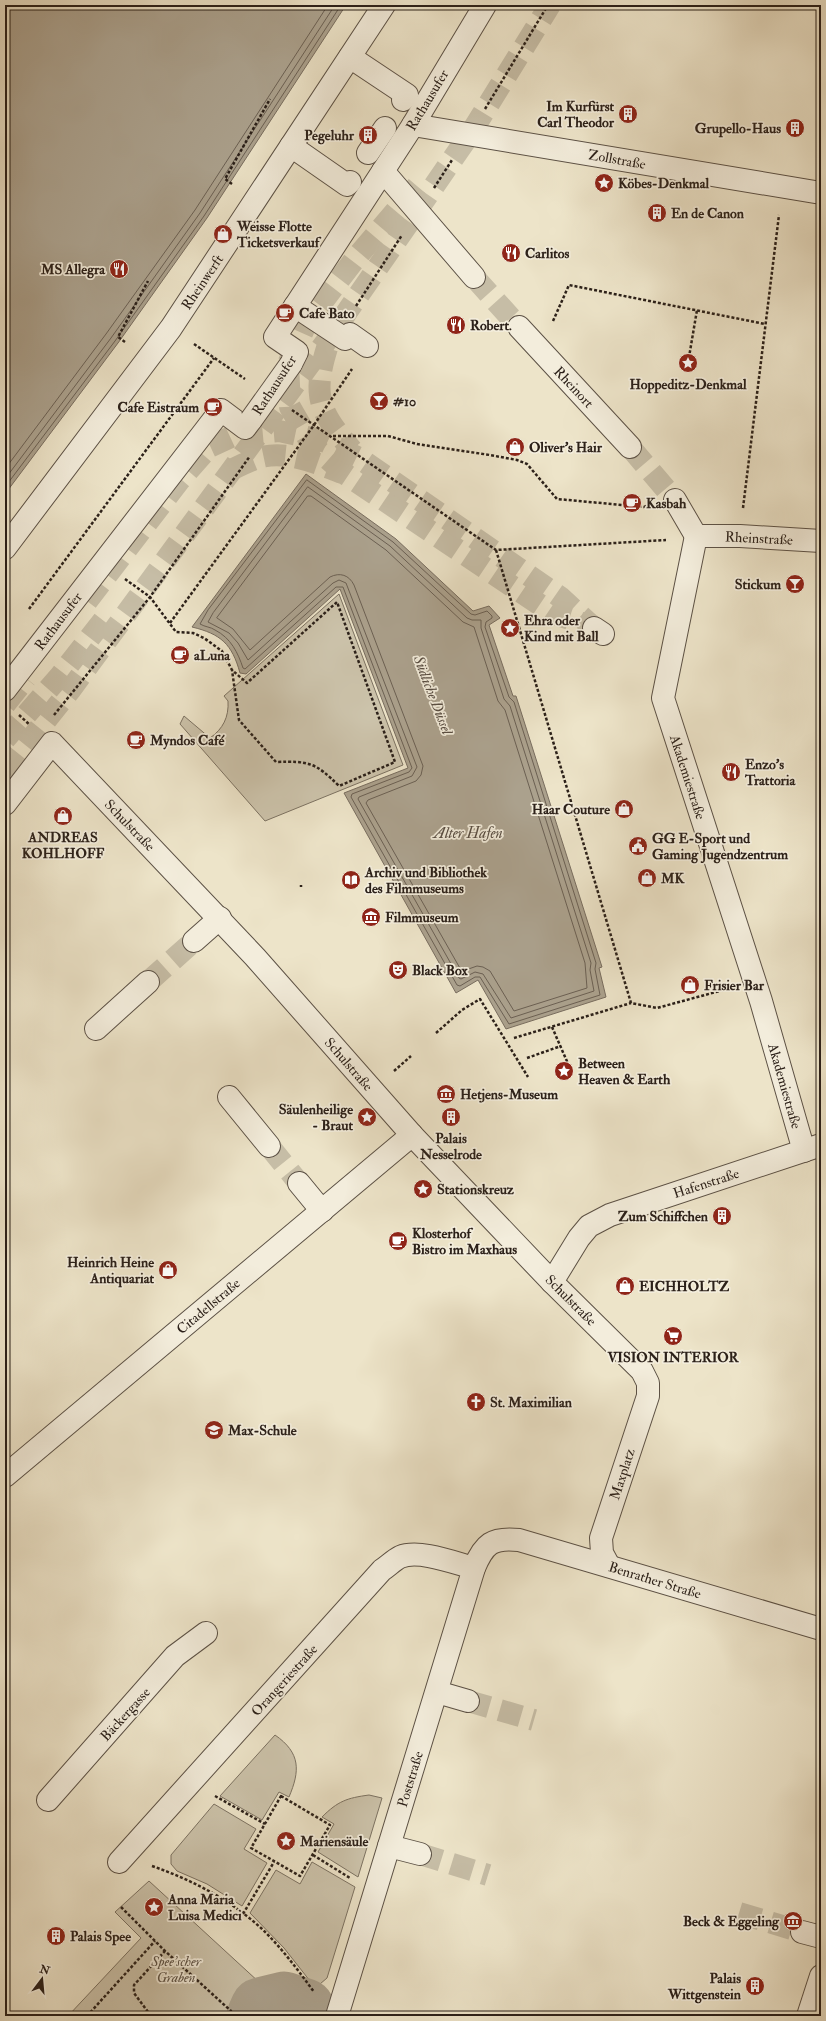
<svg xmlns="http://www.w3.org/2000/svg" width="826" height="2021" viewBox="0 0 826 2021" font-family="'IM FELL Double Pica',serif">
	<rect width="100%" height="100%" fill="#ede4c9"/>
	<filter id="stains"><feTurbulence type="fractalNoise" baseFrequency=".005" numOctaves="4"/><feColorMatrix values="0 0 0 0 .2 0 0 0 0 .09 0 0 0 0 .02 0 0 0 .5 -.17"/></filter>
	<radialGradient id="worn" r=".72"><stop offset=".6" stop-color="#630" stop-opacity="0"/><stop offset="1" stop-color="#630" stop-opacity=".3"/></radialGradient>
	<g fill="#ccc3ab" stroke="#7c7262">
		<path d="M339,594L403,765L265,821L180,724L184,716L210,738C223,729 229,717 228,701L224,696Z"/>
		<path d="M275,1735C301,1753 300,1771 289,1797L279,1792L262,1820L220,1796Z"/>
		<path d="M369,1795L382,1798L358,1877L318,1852L334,1824L322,1817C338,1801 347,1798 369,1795Z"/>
		<path d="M214,1804L256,1829L244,1849L267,1863L242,1906L207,1884L177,1871L171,1864V1855Z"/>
		<path d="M312,1862L355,1887L327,1978L320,1984L310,1981L284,1948L250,1913L276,1870L300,1884Z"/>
		<path d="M149,1881L260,1983L257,1986L304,2005L300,2016H68L141,1938L115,1912Z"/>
	</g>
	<g fill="#aba18d" stroke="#786d5f">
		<path d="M5,5H346L207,218L118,343L5,494Z"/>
		<path d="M306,474L396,539L473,611L489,606L500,618L489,625L513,696H516L602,967L599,968L606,997L506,1029L478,980L456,993L344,793L408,768L340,589L246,674L240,673C232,644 221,634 192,627Z"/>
		<path d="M256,1986L304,2005L302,2010L291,2005L285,2016H240Z"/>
	</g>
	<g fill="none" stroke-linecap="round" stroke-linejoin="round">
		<g stroke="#6b6053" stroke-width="1">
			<path d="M5,469L106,334L195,210L328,5"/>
			<path d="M5,479L111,338L200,213L335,5"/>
			<path d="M307,480L393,542L471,614L475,615L487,611L492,616V618L486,622L485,627L509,697L514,702L596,963L595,969L600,995L509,1024L480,977H475L460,986L457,985L351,797L352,794L409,772L412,768L343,587H336L245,669L243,668C238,653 231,638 215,630C211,627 205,627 200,624L208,610Z"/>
			<path d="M5,487L115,341L204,216L341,5"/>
			<path d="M308,487L390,546L467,618L472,620H481V628L504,699L510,706L591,963L590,970L594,991L511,1018L483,974L475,972L461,979L459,978L358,799L359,797L412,776L417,767L346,583L339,580L333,583L248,660L238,643L229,633L208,622L213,613Z"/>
			<path d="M308,496H311L386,550L463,622L474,627L498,701L505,710L585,963L587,988L514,1011L490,971L483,967L477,966L463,971L461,970L366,803L368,800L416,781L421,775L423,766L354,585C349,575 340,572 330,577L250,650L233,629L217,618Z"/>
			<path d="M245,2016L259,1991L286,2002L281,2016"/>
			<path d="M250,2016L261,1998L279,2005L276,2016"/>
		</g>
		<path stroke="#aba18d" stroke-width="59" d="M256,2016L260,2007L284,2001L305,2008"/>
		<g stroke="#c6bda6" stroke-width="22" stroke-dasharray="22 11" stroke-linecap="butt">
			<path d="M474,277L519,327"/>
			<path d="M630,447L675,500"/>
			<path d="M148,982L194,941"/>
			<path d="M269,1146L299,1183"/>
			<path d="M468,1701L534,1720"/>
			<path d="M420,1854L488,1875"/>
			<path d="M739,1913L802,1932"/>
		</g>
		<g stroke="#c6bda6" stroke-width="22" stroke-dasharray="22 11" stroke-linecap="butt">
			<path d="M327,348C312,396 319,412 352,450"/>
			<path d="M233,469C241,465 250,461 258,458C287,449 318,464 345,474L552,613L584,624"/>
			<path d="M345,474L312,445L290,407L288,364L307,322L355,259L418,185"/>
			<path d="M87,601L179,481L209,447L235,435L279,431L322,440L359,458L560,597L594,628"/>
			<path d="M5,704L26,678"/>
			<path d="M5,739L60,676L106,617"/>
			<path d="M5,771L71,689L331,335L472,131L550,5"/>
		</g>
		<defs>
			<g id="minor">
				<path d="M350,57L407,95L403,100"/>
				<path d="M413,125L821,193"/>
				<path d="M291,146L347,185L350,182"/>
				<path d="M368,153L385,128"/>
				<path d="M383,171L474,277"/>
				<path d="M295,306L345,339L350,334L367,346"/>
				<path d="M519,327L630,447"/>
				<path d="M291,364L297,352L275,337L413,125L485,5"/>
				<path d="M675,500L696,536"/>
				<path d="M696,536L663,698L761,1001L804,1151"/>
				<path d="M696,536H740L821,541"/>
				<path d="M5,548L171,328L384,5"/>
				<path d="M594,628L603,634"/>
				<path d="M5,690L221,410L245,428L251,420"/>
				<path d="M5,804L52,743L255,957L412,1135L552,1282L642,1371L648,1383V1396L601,1538L602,1553L609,1566"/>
				<path d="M194,941L220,918"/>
				<path d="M96,1029L148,982"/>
				<path d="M229,1097L269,1146"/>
				<path d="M299,1183L322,1211"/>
				<path d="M552,1282L579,1238L589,1226L610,1215L821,1145"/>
				<path d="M5,1476L412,1135"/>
				<path d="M437,1692L468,1701"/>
				<path d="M48,1800L175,1656L206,1633"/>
				<path d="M389,1846L420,1854"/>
				<path d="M119,1862L382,1570C388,1566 394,1560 400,1557C419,1549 455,1563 474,1568"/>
				<path d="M802,1932L821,1937"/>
				<path d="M337,2016L474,1568C484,1544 492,1537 519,1540L821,1629"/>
				<path d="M808,2016L821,1976"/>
			</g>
		</defs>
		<use href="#minor" stroke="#5c5145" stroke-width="24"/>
		<g stroke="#2b2019" stroke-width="2.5" stroke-dasharray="3 2" stroke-linecap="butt">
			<path d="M485,109L548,5"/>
			<path d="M232,184L225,179L270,99"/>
			<path d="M434,188L452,160"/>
			<path d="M356,306L402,235"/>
			<path d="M553,321L569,285L765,324"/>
			<path d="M125,342L118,337L148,281"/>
			<path d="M194,344L245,379"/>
			<path d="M688,363L697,310"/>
			<path d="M292,410L496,550L666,540"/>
			<path d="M333,436H388L417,444L490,455L517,460L527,464L557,499L644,507L648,505"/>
			<path d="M743,508L779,215"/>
			<path d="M496,550L631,1003L657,1008L727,989"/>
			<path d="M125,579L150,597L176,632L193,633L204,638L222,651L232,670L247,683L337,602L395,762L339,786C315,762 309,761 276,762L239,720L232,670"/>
			<path d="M29,609L214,358"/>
			<path d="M170,623L314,425L352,369"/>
			<path d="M19,715L30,725"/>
			<path d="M54,715L150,597L250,456"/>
			<path d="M301,885V887"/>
			<path d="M552,1027L569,1066"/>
			<path d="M436,1033L462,1010L480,999L528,1077"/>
			<path d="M514,1038L631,1003"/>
			<path d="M527,1058L561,1046"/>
			<path d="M394,1071L411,1056"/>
			<path d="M215,1796L265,1824"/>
			<path d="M281,1796L330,1825L300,1876L251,1848Z"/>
			<path d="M313,1855L350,1878"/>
			<path d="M152,1866C192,1880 229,1899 261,1928C281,1947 298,1970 314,1992"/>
			<path d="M121,1907L165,1951L231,2011L229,2016"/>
			<path d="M243,1914L274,1862"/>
			<path d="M87,2016L155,1941"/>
			<path d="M151,2016L134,1993V1985L165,1951"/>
		</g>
		<use href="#minor" stroke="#f3eddc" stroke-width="22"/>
		<defs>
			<path id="minor-bridge" d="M251,420L291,364"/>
		</defs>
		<use href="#minor-bridge" stroke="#5c5145" stroke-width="24" stroke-linecap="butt"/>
		<use href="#minor-bridge" stroke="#f3eddc" stroke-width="22"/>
	</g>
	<defs>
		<symbol id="building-disc" viewBox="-11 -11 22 22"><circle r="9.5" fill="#8f2418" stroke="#f3eddc"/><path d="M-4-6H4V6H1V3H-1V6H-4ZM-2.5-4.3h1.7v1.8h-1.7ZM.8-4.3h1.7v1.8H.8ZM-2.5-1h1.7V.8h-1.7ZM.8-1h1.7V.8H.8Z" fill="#fff"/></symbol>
		<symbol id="sight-disc" viewBox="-11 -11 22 22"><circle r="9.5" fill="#8f2418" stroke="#f3eddc"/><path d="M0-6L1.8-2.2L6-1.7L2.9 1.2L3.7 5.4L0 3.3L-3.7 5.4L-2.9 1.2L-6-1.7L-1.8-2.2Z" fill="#fff"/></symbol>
		<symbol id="shop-disc" viewBox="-11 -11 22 22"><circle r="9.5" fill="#8f2418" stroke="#f3eddc"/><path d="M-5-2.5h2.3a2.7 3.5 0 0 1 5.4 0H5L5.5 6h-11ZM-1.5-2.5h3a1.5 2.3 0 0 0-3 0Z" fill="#fff"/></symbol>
		<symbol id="restaurant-disc" viewBox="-11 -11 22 22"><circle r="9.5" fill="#8f2418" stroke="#f3eddc"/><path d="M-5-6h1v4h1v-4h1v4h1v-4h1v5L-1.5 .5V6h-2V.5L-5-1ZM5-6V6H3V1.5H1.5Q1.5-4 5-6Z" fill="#fff"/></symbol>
		<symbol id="cafe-disc" viewBox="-11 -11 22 22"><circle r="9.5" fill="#8f2418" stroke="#f3eddc"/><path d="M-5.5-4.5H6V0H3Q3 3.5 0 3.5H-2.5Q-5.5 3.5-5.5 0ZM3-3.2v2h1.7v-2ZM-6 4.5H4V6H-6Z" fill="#fff"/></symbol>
		<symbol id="bar-disc" viewBox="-11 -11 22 22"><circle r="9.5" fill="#8f2418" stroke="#f3eddc"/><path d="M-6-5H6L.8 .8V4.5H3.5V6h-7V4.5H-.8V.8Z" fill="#fff"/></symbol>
		<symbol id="civic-disc" viewBox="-11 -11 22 22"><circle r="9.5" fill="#8f2418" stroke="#f3eddc"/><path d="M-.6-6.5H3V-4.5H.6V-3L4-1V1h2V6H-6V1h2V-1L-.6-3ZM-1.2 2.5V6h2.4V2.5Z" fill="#fff"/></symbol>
		<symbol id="library-disc" viewBox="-11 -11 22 22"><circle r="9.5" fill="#8f2418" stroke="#f3eddc"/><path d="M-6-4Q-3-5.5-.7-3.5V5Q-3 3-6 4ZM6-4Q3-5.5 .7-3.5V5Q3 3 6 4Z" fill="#fff"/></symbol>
		<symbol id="museum-disc" viewBox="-11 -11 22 22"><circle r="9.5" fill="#8f2418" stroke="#f3eddc"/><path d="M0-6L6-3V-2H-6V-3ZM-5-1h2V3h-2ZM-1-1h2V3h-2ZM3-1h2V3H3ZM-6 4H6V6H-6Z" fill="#fff"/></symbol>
		<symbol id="theatre-disc" viewBox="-11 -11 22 22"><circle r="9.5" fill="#8f2418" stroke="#f3eddc"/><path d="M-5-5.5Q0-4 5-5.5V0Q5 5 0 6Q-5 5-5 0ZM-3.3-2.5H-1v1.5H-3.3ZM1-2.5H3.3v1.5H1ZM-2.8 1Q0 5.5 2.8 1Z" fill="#fff"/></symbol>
		<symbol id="supermarket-disc" viewBox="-11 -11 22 22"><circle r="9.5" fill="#8f2418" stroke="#f3eddc"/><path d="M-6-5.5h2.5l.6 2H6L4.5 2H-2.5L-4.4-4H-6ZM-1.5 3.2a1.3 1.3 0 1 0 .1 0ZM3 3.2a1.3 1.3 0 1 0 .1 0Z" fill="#fff"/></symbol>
		<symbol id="church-disc" viewBox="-11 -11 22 22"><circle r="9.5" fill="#8f2418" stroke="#f3eddc"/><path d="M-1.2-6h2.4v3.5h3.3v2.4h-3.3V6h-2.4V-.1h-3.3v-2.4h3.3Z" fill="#fff"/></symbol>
		<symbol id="school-disc" viewBox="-11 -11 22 22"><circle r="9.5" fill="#8f2418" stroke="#f3eddc"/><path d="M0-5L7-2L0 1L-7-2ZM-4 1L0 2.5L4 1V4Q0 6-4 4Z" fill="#fff"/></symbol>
	</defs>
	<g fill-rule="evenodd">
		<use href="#building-disc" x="617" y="103" width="22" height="22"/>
		<use href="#building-disc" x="784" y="117" width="22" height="22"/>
		<use href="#building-disc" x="357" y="124" width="22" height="22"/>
		<use href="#sight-disc" x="593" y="172" width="22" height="22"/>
		<use href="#building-disc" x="646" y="202" width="22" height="22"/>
		<use href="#shop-disc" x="212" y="223" width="22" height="22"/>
		<use href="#restaurant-disc" x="500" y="242" width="22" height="22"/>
		<use href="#restaurant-disc" x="108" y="258" width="22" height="22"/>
		<use href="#cafe-disc" x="274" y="302" width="22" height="22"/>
		<use href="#restaurant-disc" x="445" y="314" width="22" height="22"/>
		<use href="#sight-disc" x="677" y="352" width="22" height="22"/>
		<use href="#bar-disc" x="368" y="390" width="22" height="22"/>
		<use href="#cafe-disc" x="202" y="396" width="22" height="22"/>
		<use href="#shop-disc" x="504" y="436" width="22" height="22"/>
		<use href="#cafe-disc" x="621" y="492" width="22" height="22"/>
		<use href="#bar-disc" x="784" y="573" width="22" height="22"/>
		<use href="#sight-disc" x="499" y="617" width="22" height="22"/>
		<use href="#cafe-disc" x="169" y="644" width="22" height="22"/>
		<use href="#cafe-disc" x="125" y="729" width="22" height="22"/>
		<use href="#restaurant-disc" x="720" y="761" width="22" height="22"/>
		<use href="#shop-disc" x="613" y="798" width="22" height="22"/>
		<use href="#shop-disc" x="52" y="805" width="22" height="22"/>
		<use href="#civic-disc" x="627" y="835" width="22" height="22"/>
		<use href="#shop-disc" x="636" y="867" width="22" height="22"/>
		<use href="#library-disc" x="340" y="869" width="22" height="22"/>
		<use href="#museum-disc" x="360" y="906" width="22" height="22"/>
		<use href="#theatre-disc" x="387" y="959" width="22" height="22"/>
		<use href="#shop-disc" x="679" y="974" width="22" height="22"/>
		<use href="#sight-disc" x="553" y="1060" width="22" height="22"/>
		<use href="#museum-disc" x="435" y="1083" width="22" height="22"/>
		<use href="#sight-disc" x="356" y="1106" width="22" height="22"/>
		<use href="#building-disc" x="440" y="1106" width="22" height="22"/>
		<use href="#sight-disc" x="412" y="1178" width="22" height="22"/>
		<use href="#building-disc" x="711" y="1205" width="22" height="22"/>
		<use href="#cafe-disc" x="387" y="1230" width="22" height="22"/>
		<use href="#shop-disc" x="157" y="1259" width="22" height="22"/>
		<use href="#shop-disc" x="614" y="1275" width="22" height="22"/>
		<use href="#supermarket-disc" x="662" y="1325" width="22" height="22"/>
		<use href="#church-disc" x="465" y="1391" width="22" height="22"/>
		<use href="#school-disc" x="203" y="1419" width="22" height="22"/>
		<use href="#sight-disc" x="275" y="1830" width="22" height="22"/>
		<use href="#sight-disc" x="143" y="1896" width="22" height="22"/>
		<use href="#museum-disc" x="782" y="1910" width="22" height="22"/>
		<use href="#building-disc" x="45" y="1925" width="22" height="22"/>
		<use href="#building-disc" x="744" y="1975" width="22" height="22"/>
	</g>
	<g text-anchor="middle" stroke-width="3.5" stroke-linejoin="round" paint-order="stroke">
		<g font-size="14" fill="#2b2019" stroke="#f3eddc">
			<text transform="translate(427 100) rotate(-59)" y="5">Rathausufer</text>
			<text transform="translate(617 159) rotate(10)" y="5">Zollstraße</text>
			<text transform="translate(202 282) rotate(-56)" y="5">Rheinwerft</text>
			<text transform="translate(274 385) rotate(-57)" y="5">Rathausufer</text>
			<text transform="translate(574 387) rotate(47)" y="5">Rheinort</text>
			<text transform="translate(759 538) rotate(3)" y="5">Rheinstraße</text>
			<text transform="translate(58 621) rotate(-53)" y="5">Rathausufer</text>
			<text transform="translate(688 777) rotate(72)" y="5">Akademiestraße</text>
			<text transform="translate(130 825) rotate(46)" y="5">Schulstraße</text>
			<text transform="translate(349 1064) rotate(49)" y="5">Schulstraße</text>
			<text transform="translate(785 1086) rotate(74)" y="5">Akademiestraße</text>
			<text transform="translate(706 1183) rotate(-18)" y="5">Hafenstraße</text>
			<text transform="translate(571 1300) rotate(45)" y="5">Schulstraße</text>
			<text transform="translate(208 1306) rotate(-40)" y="5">Citadellstraße</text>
			<text transform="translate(622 1474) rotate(-72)" y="5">Maxplatz</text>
			<text transform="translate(655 1580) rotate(17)" y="5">Benrather Straße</text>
			<text transform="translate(284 1680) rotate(-48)" y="5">Orangeriestraße</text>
			<text transform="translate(125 1714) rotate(-48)" y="5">Bäckergasse</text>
			<text transform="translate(410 1779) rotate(-73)" y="5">Poststraße</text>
		</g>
		<g font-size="14" font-weight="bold" fill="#2b2019" stroke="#f3eddc" text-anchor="start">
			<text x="614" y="111" text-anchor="end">Im Kurfürst<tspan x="614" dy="16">Carl Theodor</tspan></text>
			<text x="781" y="133" text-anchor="end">Grupello-Haus</text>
			<text x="354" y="140" text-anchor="end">Pegeluhr</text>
			<text x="618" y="188">Köbes-Denkmal</text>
			<text x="671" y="218">En de Canon</text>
			<text x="237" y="231">Weisse Flotte<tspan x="237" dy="16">Ticketsverkauf</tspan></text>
			<text x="525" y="258">Carlitos</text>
			<text x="105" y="274" text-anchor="end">MS Allegra</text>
			<text x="299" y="318">Cafe Bato</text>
			<text x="470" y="330">Robert.</text>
			<text x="688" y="389" text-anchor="middle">Hoppeditz-Denkmal</text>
			<text x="393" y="406">#10</text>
			<text x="199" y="412" text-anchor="end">Cafe Eistraum</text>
			<text x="529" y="452">Oliver's Hair</text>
			<text x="646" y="508">Kasbah</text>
			<text x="781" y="589" text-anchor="end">Stickum</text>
			<text x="524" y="625">Ehra oder<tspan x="524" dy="16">Kind mit Ball</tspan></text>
			<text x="194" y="660">aLuna</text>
			<text x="150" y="745">Myndos Café</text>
			<text x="745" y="769">Enzo's<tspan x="745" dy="16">Trattoria</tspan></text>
			<text x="610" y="814" text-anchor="end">Haar Couture</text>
			<text x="63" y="842" text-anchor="middle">ANDREAS<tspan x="63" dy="16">KOHLHOFF</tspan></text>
			<text x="652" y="843">GG E-Sport und<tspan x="652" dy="16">Gaming Jugendzentrum</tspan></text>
			<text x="365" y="877">Archiv und Bibliothek<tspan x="365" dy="16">des Filmmuseums</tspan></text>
			<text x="661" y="883">MK</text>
			<text x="385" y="922">Filmmuseum</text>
			<text x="412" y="975">Black Box</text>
			<text x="704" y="990">Frisier Bar</text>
			<text x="578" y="1068">Between<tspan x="578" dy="16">Heaven &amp; Earth</tspan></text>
			<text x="460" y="1099">Hetjens-Museum</text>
			<text x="353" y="1114" text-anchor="end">Säulenheilige<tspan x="353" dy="16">- Braut</tspan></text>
			<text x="451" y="1143" text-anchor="middle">Palais<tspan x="451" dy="16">Nesselrode</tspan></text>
			<text x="437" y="1194">Stationskreuz</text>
			<text x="708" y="1221" text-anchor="end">Zum Schiffchen</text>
			<text x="412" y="1238">Klosterhof<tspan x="412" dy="16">Bistro im Maxhaus</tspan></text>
			<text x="154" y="1267" text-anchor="end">Heinrich Heine<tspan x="154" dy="16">Antiquariat</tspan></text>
			<text x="639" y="1291">EICHHOLTZ</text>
			<text x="673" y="1362" text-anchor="middle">VISION INTERIOR</text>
			<text x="490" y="1407">St. Maximilian</text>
			<text x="228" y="1435">Max-Schule</text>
			<text x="300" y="1846">Mariensäule</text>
			<text x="168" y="1904">Anna Maria<tspan x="168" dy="16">Luisa Medici</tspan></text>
			<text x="779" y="1926" text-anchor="end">Beck &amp; Eggeling</text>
			<text x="70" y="1941">Palais Spee</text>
			<text x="741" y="1983" text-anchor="end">Palais<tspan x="741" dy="16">Wittgenstein</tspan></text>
		</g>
		<g font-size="14" font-style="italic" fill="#5b5145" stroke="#f3eddc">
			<text x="176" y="1966">Spee'scher<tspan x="176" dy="16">Graben</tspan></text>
		</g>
		<g font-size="15" font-style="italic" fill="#584d42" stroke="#f3eddc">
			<text transform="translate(433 695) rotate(69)" y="5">Südliche Düssel</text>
			<text x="468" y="838">Alter Hafen</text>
		</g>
	</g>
	<rect width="826" height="2021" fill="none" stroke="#ede4c9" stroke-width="20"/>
	<rect x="6" y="6" width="814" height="2009" fill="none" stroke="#2b2019" stroke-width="2"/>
	<rect x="10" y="10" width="806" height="2001" fill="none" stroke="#2b2019"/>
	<g transform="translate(42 1979) rotate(16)" stroke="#f3eddc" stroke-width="3" paint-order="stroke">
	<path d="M0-3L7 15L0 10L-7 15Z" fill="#2b2019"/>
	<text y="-6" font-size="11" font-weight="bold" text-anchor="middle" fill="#2b2019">N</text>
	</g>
	<rect width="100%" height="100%" filter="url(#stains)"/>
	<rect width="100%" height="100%" fill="url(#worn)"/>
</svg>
